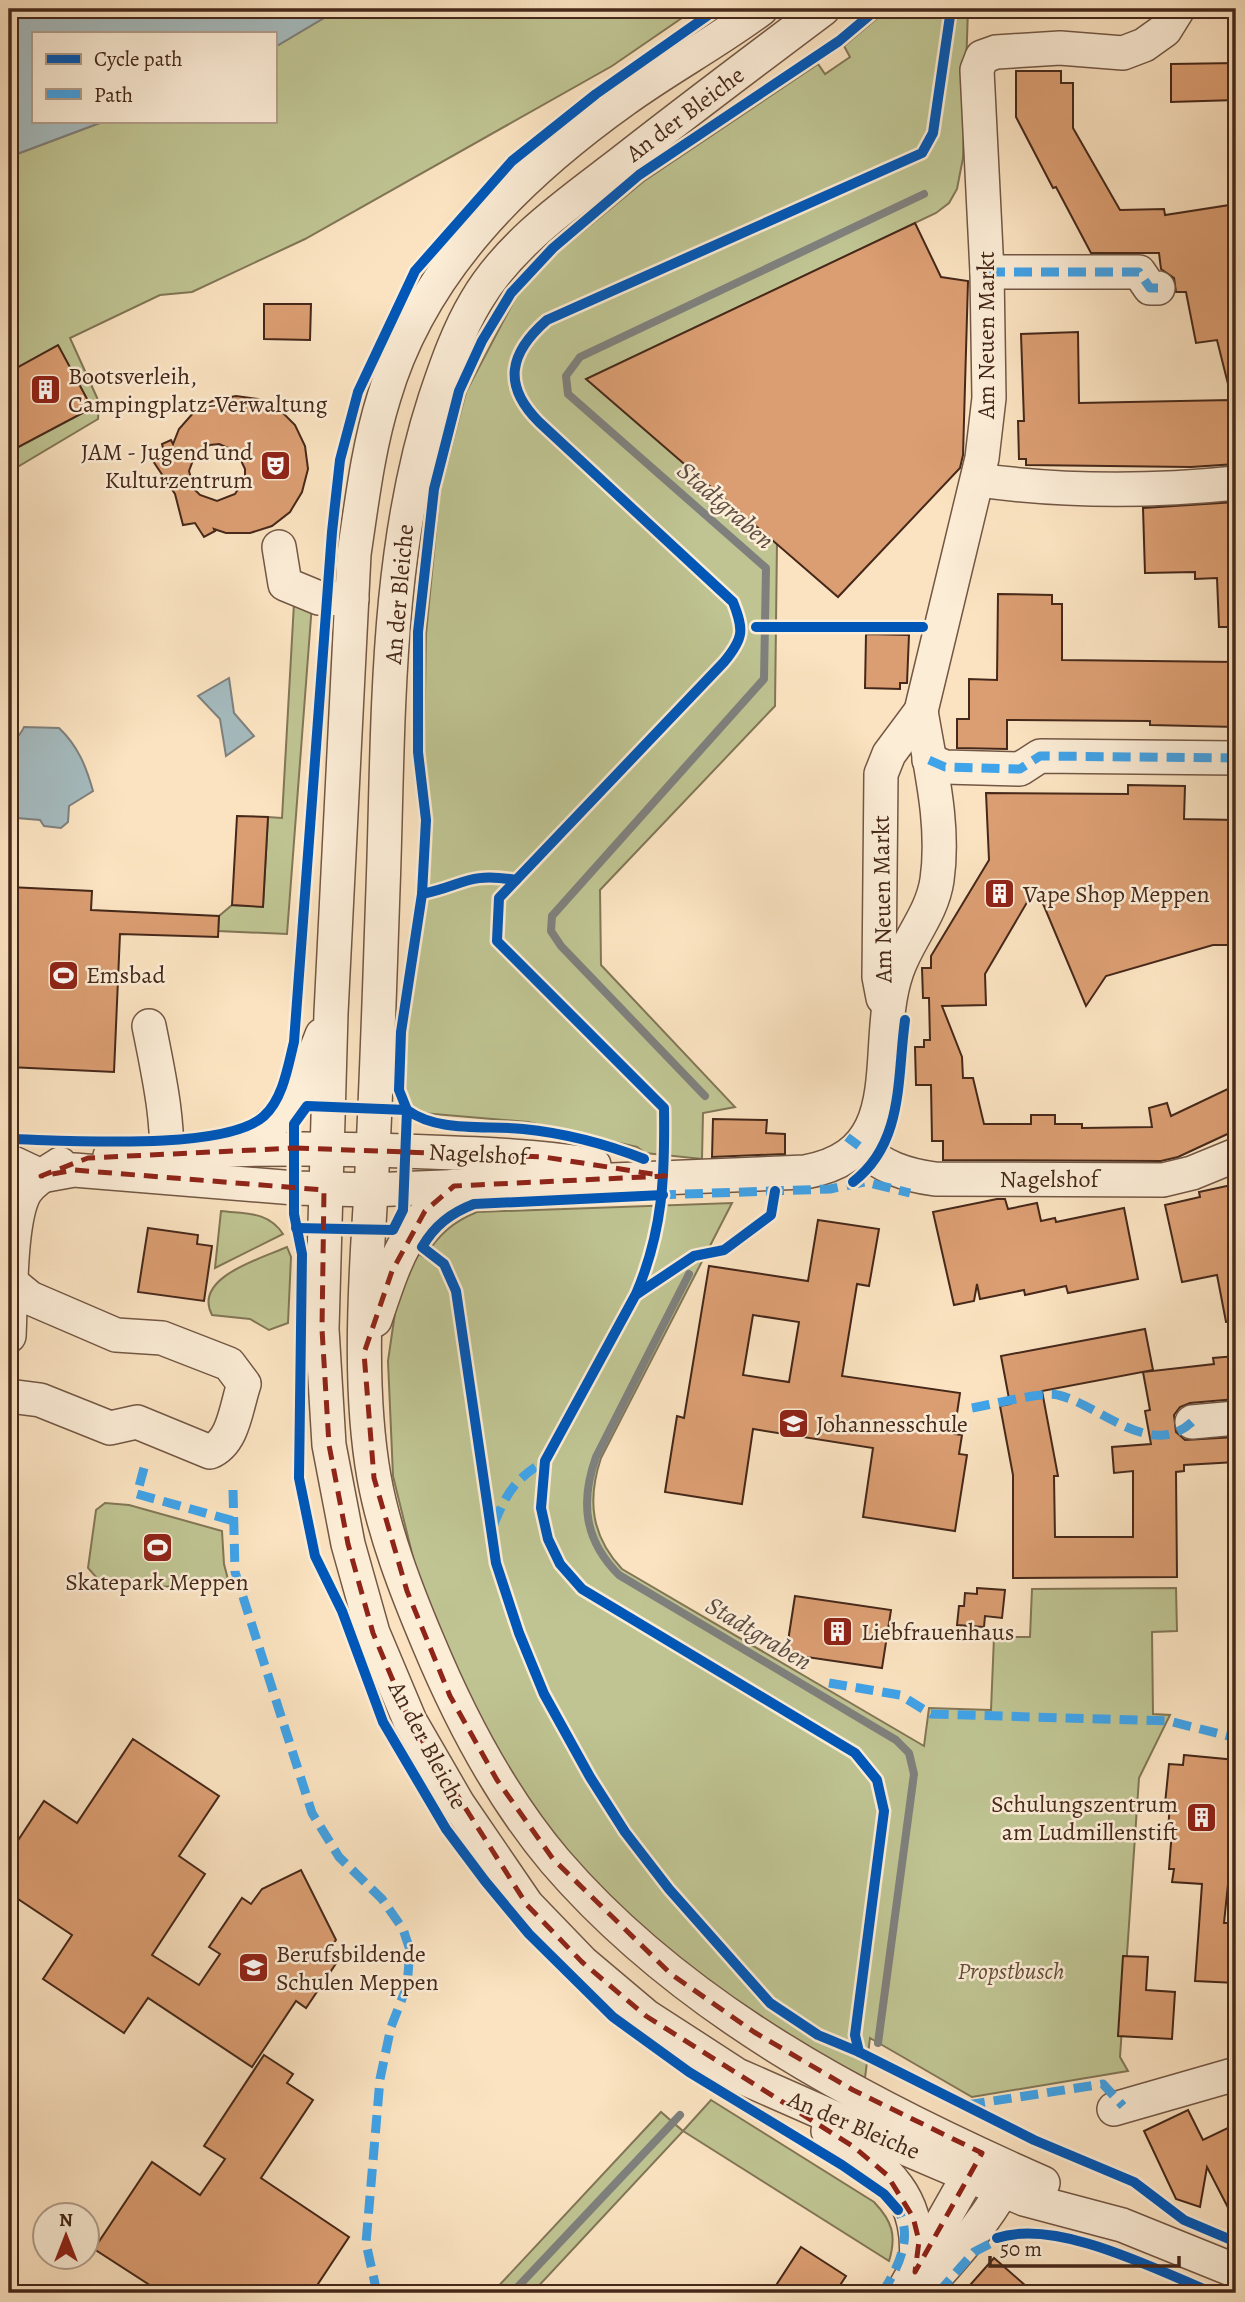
<svg xmlns="http://www.w3.org/2000/svg" width="1245" height="2302" viewBox="0 0 1245 2302" font-family="Alegreya,serif">
	<rect width="100%" height="100%" fill="#fbe3c1"/>
	<filter id="stains"><feTurbulence type="fractalNoise" baseFrequency=".00286" numOctaves="4"/><feColorMatrix values="0 0 0 0 .2 0 0 0 0 .09 0 0 0 0 .02 0 0 0 .5 -.17"/></filter>
	<radialGradient id="worn" r=".72"><stop offset=".6" stop-color="#630" stop-opacity="0"/><stop offset="1" stop-color="#630" stop-opacity=".3"/></radialGradient>
	<g fill="#bfc492" stroke="#827656" stroke-width="2">
		<path d="M339,9H695L612,66L305,239L192,292L160,295L70,338L99,402L98,419L9,472V157L105,121H275V47Z"/>
		<path d="M888,9H968L963,158L957,189L949,203L936,213L587,379L777,541L775,706L600,890L601,965L735,1107L703,1113L702,1159L645,1153L637,1147L528,1122L422,1113L412,1106L405,1090L407,1033L428,892L432,820L424,752L426,634L440,490L466,392L517,295L553,256L644,181L818,64L825,74L850,57L844,46Z"/>
		<path d="M294,603L312,604L287,934L218,931L219,916L232,905L263,906L268,817L282,818Z"/>
		<path d="M732,1203L601,1458C587,1500 591,1536 622,1569L924,1746L929,1708L991,1710L994,1637H1030L1032,1589L1176,1588L1177,1631L1152,1632L1153,1714L1170,1715L1139,1778L1120,2057L1128,2071L972,2097L870,2038L865,2078L826,2058L725,1997L650,1939L565,1852L484,1734L420,1586L393,1476L388,1361L397,1299L411,1250L424,1257C439,1235 452,1222 477,1212Z"/>
		<path d="M221,1211C246,1214 268,1211 283,1234L215,1268Z"/>
		<path d="M287,1247L291,1257L288,1323L269,1330L250,1319L212,1315C192,1277 263,1258 287,1247Z"/>
		<path d="M105,1503L129,1505L222,1531L224,1564L230,1587L104,1586L88,1568L96,1510Z"/>
		<path d="M711,2100L874,2202C892,2221 897,2235 889,2261L683,2131L532,2293H492L661,2112L683,2131Z"/>
	</g>
	<g fill="#a5bbbf" stroke="#7f807d" stroke-width="2">
		<path d="M9,9H339L275,47V33H33V121H105L9,157Z"/>
		<path d="M229,678L234,713L254,736L226,756L220,719L198,696Z"/>
		<path d="M24,727L59,728C78,746 86,766 93,791L69,806L68,822L61,828L44,826L40,820L17,818C15,796 3,775 9,751C10,744 21,735 24,727Z"/>
	</g>
	<g fill="none" stroke-linecap="round" stroke-linejoin="round">
		<g stroke="#7f807d" stroke-width="8">
			<path d="M705,1096L561,946L551,931L552,916L764,679L766,568L568,394L566,376L580,357L924,194"/>
			<path d="M689,1274L596,1457C580,1502 584,1540 619,1575L896,1740L909,1753L914,1774L878,2043"/>
			<path d="M512,2293L680,2115"/>
		</g>
	</g>
	<g fill="#db9e72" stroke="#46281a" stroke-width="2" fill-rule="evenodd">
		<path d="M1236,63V100L1171,102V64Z"/>
		<path d="M1016,71H1061V83H1073V128L1120,210L1164,209L1165,215L1236,204V387L1229,388L1217,340L1196,343L1186,292H1176L1174,278L1161,269L1159,253H1091L1056,187L1053,188L1016,117Z"/>
		<path d="M915,223L941,277L968,281L963,455L960,468L838,597L586,379Z"/>
		<path d="M264,304H311L310,340L264,339Z"/>
		<path d="M1078,332L1079,403L1230,400L1231,422H1236V464L1191,467L1026,465V459H1019L1018,421H1024L1021,334Z"/>
		<path d="M58,345L92,408L9,452V372Z"/>
		<path d="M236,396L258,399L279,409L295,425L305,446L308,469L302,492L290,512L272,526L250,533H226L214,529L215,531L204,537L195,523L183,525L175,494L153,461L161,455L166,460L162,444L171,440L173,444L179,429L194,412L214,400ZM219,444L237,452L245,469V478L235,494L217,501L200,495L194,489L189,471L195,455L210,445Z"/>
		<path d="M1236,502V627H1219L1217,578L1195,579V572L1145,573L1143,508Z"/>
		<path d="M998,594L1052,595V604H1062V660L1236,662V727L1150,725V721L1007,720V749L957,748V719H969V679L997,680Z"/>
		<path d="M866,634L909,635L907,683H900V689L865,688Z"/>
		<path d="M1128,785L1185,786L1184,819L1236,820V945H1213L1106,976L1086,1006L1036,887L985,974L986,1005L942,1006L962,1057L963,1078H973L984,1124H1031V1115H1055V1124H1082V1128L1152,1127L1149,1108L1167,1103L1171,1116L1236,1085V1130L1178,1157L1161,1161L943,1160V1141H932L931,1085H916L915,1047H924V1040H930L929,998H923L922,968H931V956L989,860L986,793L1128,794Z"/>
		<path d="M237,816L268,817L263,907L232,905Z"/>
		<path d="M9,887L92,891L91,910L219,916L218,937L120,934L114,1072L9,1067Z"/>
		<path d="M713,1119L767,1120L766,1133L785,1134V1154L712,1157Z"/>
		<path d="M1236,1184V1321L1226,1322L1217,1275L1182,1282L1165,1205L1200,1197L1199,1192Z"/>
		<path d="M997,1199H1005L1008,1209L1037,1203L1041,1221L1055,1218L1056,1222L1124,1208L1138,1279L1068,1293L1066,1286L1025,1295L1024,1290L980,1299L977,1284L974,1301L954,1305L933,1212Z"/>
		<path d="M818,1220L879,1229L869,1286L857,1284L842,1376L960,1393L954,1434L962,1435L959,1454L967,1455L955,1531L863,1517L873,1448L753,1429L742,1504L665,1492L677,1416L684,1418L709,1266L808,1281ZM753,1315L799,1322L789,1382L743,1375Z"/>
		<path d="M148,1228L198,1235L197,1244L212,1246L204,1301L138,1292Z"/>
		<path d="M1145,1329L1153,1370L1042,1391L1058,1476H1054L1055,1537H1133V1471L1114,1473L1112,1447L1151,1444L1145,1411L1150,1410L1143,1372L1214,1364L1213,1358L1236,1356V1399L1190,1403L1180,1407L1174,1415L1176,1432L1185,1440L1236,1437V1462L1184,1465V1471L1176,1472L1177,1577L1013,1578V1475L1000,1406L1010,1404L1001,1356Z"/>
		<path d="M977,1588L1005,1590L1002,1618L985,1616L984,1627L957,1625L959,1606H964L965,1593L977,1594Z"/>
		<path d="M795,1596L891,1610L882,1668L786,1654Z"/>
		<path d="M133,1739L219,1796L179,1856L205,1874L152,1955L199,1985L220,1954L209,1947L242,1898L251,1904L262,1889L301,1870L336,1940L325,1954L337,1962L306,2008L296,2001L252,2067L148,1998L124,2033L43,1979L72,1935L9,1893V1854L44,1801L77,1823Z"/>
		<path d="M1184,1755L1236,1760V1807L1224,1923H1236V1983L1195,1981L1202,1884L1172,1882L1174,1869H1169L1172,1830H1168L1170,1804H1165L1169,1764L1183,1765Z"/>
		<path d="M1123,1956L1148,1957L1146,1990L1175,1992L1172,2039L1118,2036Z"/>
		<path d="M264,2055L293,2074L287,2083L313,2100L261,2178L349,2237L312,2293H162L94,2249L152,2162L200,2195L225,2159L204,2146Z"/>
		<path d="M1188,2110L1203,2140L1236,2124V2223L1207,2167L1200,2207L1176,2199L1144,2131Z"/>
		<path d="M801,2247L846,2276L835,2293H771Z"/>
		<path d="M994,2258L1034,2293H963Z"/>
	</g>
	<g fill="none" stroke-linecap="round" stroke-linejoin="round">
		<defs>
			<g id="minor">
				<path d="M761,9C717,42 668,68 624,100C519,175 421,270 384,397C368,448 362,501 354,554L331,1013L322,1329L329,1445L348,1544L373,1633L410,1721L458,1804L527,1905L582,1962L646,2016L737,2075L855,2127L1024,2199L1122,2225L1236,2271"/>
				<path d="M823,9C755,60 687,111 621,163C569,203 510,243 476,301C458,331 446,366 435,399C384,556 389,726 383,889C379,1001 376,1112 369,1224C364,1304 360,1398 374,1477C384,1533 406,1590 428,1642C460,1719 501,1797 555,1861C683,2010 865,2105 1043,2183"/>
				<path d="M987,272H1139L1150,288H1158"/>
				<path d="M978,480C1065,492 1149,492 1236,483"/>
				<path d="M279,547L285,584L319,598L352,599"/>
				<path d="M929,760L945,767L1020,769L1040,756L1236,758"/>
				<path d="M883,998L879,977L881,774L889,754L921,711L982,458L989,398L987,272L977,70L982,57L996,52L1060,48L1123,53L1144,45L1165,30L1178,9"/>
				<path d="M149,1026C159,1076 170,1124 166,1176"/>
				<path d="M859,1146C882,1167 905,1175 935,1179L1163,1180L1192,1173L1236,1155"/>
				<path d="M235,1149C289,1120 301,1089 322,1035"/>
				<path d="M110,1156C216,1148 322,1147 429,1152C485,1154 539,1156 594,1165"/>
				<path d="M9,1161L41,1176L74,1170L295,1188L370,1190L805,1172C913,1153 870,1048 897,971C908,939 932,914 937,880C945,824 930,766 921,711"/>
				<path d="M375,1320C396,1258 404,1230 454,1186"/>
				<path d="M9,1336C11,1301 9,1218 26,1191C35,1179 48,1172 60,1164"/>
				<path d="M9,1396L40,1400L110,1428L137,1422L210,1452C234,1442 236,1407 244,1384L229,1364L162,1338L116,1335L30,1298L13,1284"/>
				<path d="M1192,1422L1236,1418"/>
				<path d="M1114,2109L1236,2074"/>
				<path d="M828,2131C887,2167 925,2197 915,2272"/>
				<path d="M902,2293L980,2155"/>
				<path d="M921,2293C954,2256 991,2217 1012,2172"/>
			</g>
		</defs>
		<use href="#minor" stroke="#735744" stroke-width="36"/>
		<use href="#minor" stroke="#fcedd7" stroke-width="33"/>
		<g stroke="#3fa3ea" stroke-width="9" stroke-dasharray="18 9" stroke-linecap="butt">
			<path d="M987,272H1139L1150,288H1158"/>
			<path d="M929,760L945,767L1020,769L1040,756L1236,758"/>
			<path d="M847,1137L859,1146"/>
			<path d="M658,1195L830,1189L865,1182L910,1193"/>
			<path d="M972,1408C989,1405 1045,1391 1058,1395C1100,1405 1151,1460 1192,1422"/>
			<path d="M144,1468L137,1494L234,1521"/>
			<path d="M233,1490L235,1572L312,1813L339,1857L382,1899L403,1929L410,1950L407,1986L391,2027L380,2079L366,2243L377,2293"/>
			<path d="M494,1524C507,1492 515,1479 545,1461"/>
			<path d="M829,1683L900,1695L931,1714L1169,1721L1236,1738"/>
			<path d="M967,2105L1103,2084L1123,2106"/>
			<path d="M882,2293C898,2268 916,2234 895,2206"/>
			<path d="M938,2293L974,2252L1003,2237"/>
		</g>
		<defs>
			<g id="cycleway">
				<path d="M756,627H923"/>
				<path d="M422,894C465,885 467,872 516,880"/>
				<path d="M9,1139C63,1140 225,1152 264,1116C283,1099 288,1066 294,1042L332,532L340,460L358,392L415,271L512,161L596,94L717,9"/>
				<path d="M644,1159C606,1144 563,1133 523,1129C485,1125 439,1133 407,1110L307,1106L294,1124V1214L302,1254L299,1478L315,1556L342,1611L383,1722L446,1829L485,1881L529,1934L613,2017L689,2072L842,2165L884,2194L898,2210"/>
				<path d="M853,1182C904,1143 897,1078 905,1020"/>
				<path d="M663,1195L474,1204C451,1213 435,1225 422,1247L444,1264L456,1291L496,1563L519,1633L544,1694L590,1777L625,1832L669,1889L770,2003L818,2035L859,2052L1034,2140L1134,2182L1184,2220L1236,2242"/>
				<path d="M296,1228L393,1230L403,1210L407,1110L399,1090L401,1032L422,894L426,820L418,752V632L434,489L459,391L482,341L511,293L553,248L639,175L839,41L877,9"/>
				<path d="M637,1294L694,1256L724,1250L771,1215L775,1191"/>
				<path d="M859,2052L855,2035L884,1811L877,1780L855,1753L582,1589L560,1564L548,1539L541,1508L545,1461L636,1294C663,1231 665,1176 664,1108L497,941L499,898L724,662C744,638 744,630 733,602L539,422C502,385 509,353 547,320L922,153L933,133L951,9"/>
				<path d="M997,2238C1057,2218 1157,2270 1213,2293"/>
			</g>
		</defs>
		<use href="#cycleway" stroke="#fcedd7" stroke-width="15"/>
		<use href="#cycleway" stroke="#0057b8" stroke-width="10"/>
	</g>
	<path fill="none" stroke="#8f2418" stroke-width="5" stroke-dasharray="14 9" stroke-linejoin="round" d="M295,1148L544,1157L665,1176L454,1186L425,1211L392,1271L364,1353L374,1478L407,1591L450,1696L497,1780L553,1859L671,1974L754,2032L853,2090L982,2153L915,2272L919,2241L913,2217L887,2175L854,2147L646,2016L582,1962L527,1905L410,1721L373,1633L348,1544L329,1445L322,1329L324,1190L74,1170L41,1176L88,1158Z"/>
	<defs>
		<symbol id="building-square" viewBox="-11 -11 22 22"><rect x="-9" y="-9" width="18" height="18" rx="4" fill="#8f2418" stroke="#fcedd7"/><path d="M-4-6H4V6H1V3H-1V6H-4ZM-2.5-4.3h1.7v1.8h-1.7ZM.8-4.3h1.7v1.8H.8ZM-2.5-1h1.7V.8h-1.7ZM.8-1h1.7V.8H.8Z" fill="#fff"/></symbol>
		<symbol id="theatre-square" viewBox="-11 -11 22 22"><rect x="-9" y="-9" width="18" height="18" rx="4" fill="#8f2418" stroke="#fcedd7"/><path d="M-5-5.5Q0-4 5-5.5V0Q5 5 0 6Q-5 5-5 0ZM-3.3-2.5H-1v1.5H-3.3ZM1-2.5H3.3v1.5H1ZM-2.8 1Q0 5.5 2.8 1Z" fill="#fff"/></symbol>
		<symbol id="stadium-square" viewBox="-11 -11 22 22"><rect x="-9" y="-9" width="18" height="18" rx="4" fill="#8f2418" stroke="#fcedd7"/><path d="M0-5a6.5 5 0 1 0 0 10a6.5 5 0 1 0 0-10ZM-3.5-1.8h7v3.6h-7Z" fill="#fff"/></symbol>
		<symbol id="school-square" viewBox="-11 -11 22 22"><rect x="-9" y="-9" width="18" height="18" rx="4" fill="#8f2418" stroke="#fcedd7"/><path d="M0-5L7-2L0 1L-7-2ZM-4 1L0 2.5L4 1V4Q0 6-4 4Z" fill="#fff"/></symbol>
	</defs>
	<g fill-rule="evenodd">
		<use href="#building-square" x="28" y="372" width="35" height="35"/>
		<use href="#theatre-square" x="258" y="448" width="35" height="35"/>
		<use href="#building-square" x="982" y="876" width="35" height="35"/>
		<use href="#stadium-square" x="46" y="958" width="35" height="35"/>
		<use href="#school-square" x="776" y="1406" width="35" height="35"/>
		<use href="#stadium-square" x="140" y="1530" width="35" height="35"/>
		<use href="#building-square" x="820" y="1614" width="35" height="35"/>
		<use href="#building-square" x="1184" y="1800" width="35" height="35"/>
		<use href="#school-square" x="236" y="1950" width="35" height="35"/>
	</g>
	<g text-anchor="middle" stroke-width="5" stroke-linejoin="round" paint-order="stroke">
		<g font-size="24" fill="#46281a" stroke="#fcedd7">
			<text transform="translate(685 114) rotate(-37)" y="8">An der Bleiche</text>
			<text transform="translate(986 335) rotate(-90)" y="8">Am Neuen Markt</text>
			<text transform="translate(399 594) rotate(-85)" y="8">An der Bleiche</text>
			<text transform="translate(882 899) rotate(-91)" y="8">Am Neuen Markt</text>
			<text transform="translate(478 1154) rotate(3)" y="8">Nagelshof</text>
			<text x="1049" y="1187">Nagelshof</text>
			<text transform="translate(428 1745) rotate(62)" y="8">An der Bleiche</text>
			<text transform="translate(854 2125) rotate(23)" y="8">An der Bleiche</text>
		</g>
		<g font-size="24" fill="#46281a" stroke="#fcedd7" text-anchor="start">
			<text x="68" y="384">Bootsverleih,<tspan x="68" dy="28">Campingplatz-Verwaltung</tspan></text>
			<text x="253" y="460" text-anchor="end">JAM - Jugend und<tspan x="253" dy="28">Kulturzentrum</tspan></text>
			<text x="1023" y="902">Vape Shop Meppen</text>
			<text x="86" y="983">Emsbad</text>
			<text x="816" y="1432">Johannesschule</text>
			<text x="157" y="1590" text-anchor="middle">Skatepark Meppen</text>
			<text x="861" y="1640">Liebfrauenhaus</text>
			<text x="1178" y="1812" text-anchor="end">Schulungszentrum<tspan x="1178" dy="28">am Ludmillenstift</tspan></text>
			<text x="276" y="1962">Berufsbildende<tspan x="276" dy="28">Schulen Meppen</tspan></text>
		</g>
		<g font-size="24" font-style="italic" fill="#644f38" stroke="#fcedd7">
			<text x="1011" y="1979">Propstbusch</text>
		</g>
		<g font-size="26" font-style="italic" fill="#5e4d43" stroke="#fcedd7">
			<text transform="translate(726 505) rotate(41)" y="9">Stadtgraben</text>
			<text transform="translate(759 1633) rotate(31)" y="9">Stadtgraben</text>
		</g>
	</g>
	<rect width="1245" height="2302" fill="none" stroke="#fbe3c1" stroke-width="35"/>
	<rect x="10" y="10" width="1224" height="2281" fill="none" stroke="#46281a" stroke-width="3.5"/>
	<rect x="18" y="18" width="1210" height="2267" fill="none" stroke="#46281a" stroke-width="2"/>
	<rect x="32" y="32" width="245" height="91" fill="#fcedd7" stroke="#b39e8b" stroke-width="2"/>
	<rect x="46" y="54" width="35" height="10" fill="#0057b8" stroke="#b39e8b" stroke-width="2"/>
	<text x="94" y="66" font-size="21" fill="#46281a">Cycle path</text>
	<rect x="46" y="89" width="35" height="10" fill="#3fa3ea" stroke="#b39e8b" stroke-width="2"/>
	<text x="94" y="102" font-size="21" fill="#46281a">Path</text>
	<g transform="translate(66 2236)"><circle r="33" fill="#fcedd7" stroke="#b39e8b" stroke-width="2"/>
	<path d="M0-5L12 26L0 18L-12 26Z" fill="#8f2418"/>
	<text y="-10" font-size="19" font-weight="bold" text-anchor="middle" fill="#46281a">N</text>
	</g>
	<path d="M990 2256v10h189v-10" fill="none" stroke="#46281a" stroke-width="3.5"/>
	<text x="1000" y="2256" font-size="21" fill="#46281a" stroke="#fcedd7" stroke-width="5" paint-order="stroke">50 m</text>
	<rect width="100%" height="100%" filter="url(#stains)"/>
	<rect width="100%" height="100%" fill="url(#worn)"/>
</svg>
